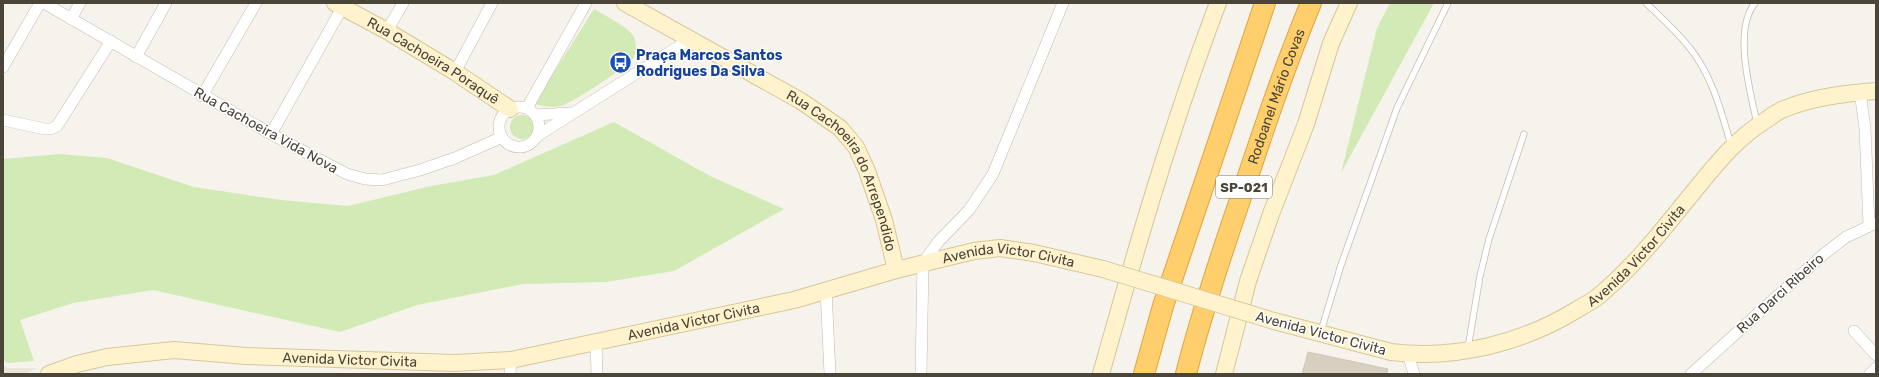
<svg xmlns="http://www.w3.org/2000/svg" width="1879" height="377" viewBox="0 0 1879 377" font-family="Rubik,sans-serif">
	<rect width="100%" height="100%" fill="#f6f3ec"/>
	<path fill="#eae5da" d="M3,366L7,368H37L25,374H3Z"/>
	<g fill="#d2eab5">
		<path d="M1390,3H1434L1341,173L1377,28Z"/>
		<path d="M594,9C604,15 629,27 634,37C636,42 637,51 634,57C628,67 572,103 561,106C551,108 543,106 534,104Z"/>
		<circle cx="522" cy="127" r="12"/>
		<path d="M614,122L710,176L784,209L674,271L606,282L523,284L417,305L340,332L153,290L73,303L20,320L34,361L8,363L3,360V159L60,154L107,158L194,187L281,200L348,206L431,186L494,175Z"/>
	</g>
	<path fill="#d8cfc1" stroke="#d3c7b4" d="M1308,352L1388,369L1387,374H1302Z"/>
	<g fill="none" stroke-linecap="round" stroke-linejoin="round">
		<defs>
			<g id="lane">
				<path d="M1646,3C1661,17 1676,31 1689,47C1712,75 1721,111 1731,145"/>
				<path d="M1755,3C1733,30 1750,91 1757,123"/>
				<path d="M1321,331L1341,265L1397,108L1448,3"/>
				<path d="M1468,348L1480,276L1489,239L1524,134"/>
			</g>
			<g id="street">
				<path d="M44,3L271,134L347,174L365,179L382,180L420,170L455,158L502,137"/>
				<path d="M71,19L80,3"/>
				<path d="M387,31L403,3"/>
				<path d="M136,57L166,3"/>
				<path d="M3,67L40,3"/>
				<path d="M455,72L492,3"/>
				<path d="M1860,92L1865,128L1869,225"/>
				<path d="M202,96L256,3"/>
				<circle cx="519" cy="127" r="20"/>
				<path d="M527,108L586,3"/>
				<path d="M535,115L570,113"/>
				<path d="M3,120L45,129H51L57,126L111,41"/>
				<path d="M271,134L342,8"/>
				<path d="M537,136L689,40"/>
				<path d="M826,290L830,374"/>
				<path d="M1854,331L1876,355"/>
				<path d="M596,342L597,374"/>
				<path d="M1408,354L1414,374"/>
				<path d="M510,374L511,360"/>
				<path d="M921,374L923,263L938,242L969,210L993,174L1063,3"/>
				<path d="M1691,374L1824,254L1846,237L1876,223"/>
				<path d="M1870,374L1876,368"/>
			</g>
			<g id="secondary">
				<path id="s1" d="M335,3L387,31L455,72L510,109"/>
				<path id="s2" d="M625,3L801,101L840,128L856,147L867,171L884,220L896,270"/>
				<path id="s3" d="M1274,321L1391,352C1456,360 1523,343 1578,309C1586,304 1595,300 1601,294C1635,265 1662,231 1690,196C1715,166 1733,141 1766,120C1772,116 1778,111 1784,109C1813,97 1846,93 1876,91"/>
				<path id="s4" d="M49,374L77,364L107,357L174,350L246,356L454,363L511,360L794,300L896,270L974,251L1000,248L1034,253L1103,269"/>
				<path d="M1101,374C1136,249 1172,124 1218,3"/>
				<path d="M1224,374L1248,281L1271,214L1306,124L1331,43L1349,3"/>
			</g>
			<g id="highway">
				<path d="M1144,374L1163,306L1265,3"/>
				<path id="s5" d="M1186,374C1201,315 1220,258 1240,200C1262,134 1284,68 1311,3"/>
			</g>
		</defs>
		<use href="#lane" stroke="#c2bbae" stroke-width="7"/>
		<use href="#street" stroke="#c2bbae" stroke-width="12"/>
		<use href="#secondary" stroke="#d6c79b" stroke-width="18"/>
		<use href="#highway" stroke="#e0a43c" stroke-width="22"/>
		<use href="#lane" stroke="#fff" stroke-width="5.5"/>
		<use href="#street" stroke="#fff" stroke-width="11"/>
		<use href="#secondary" stroke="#fff3cd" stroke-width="16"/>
		<use href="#highway" stroke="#ffcf6e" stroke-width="20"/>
		<defs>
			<path id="secondary-bridge" d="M1103,269L1274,321"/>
		</defs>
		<use href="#secondary-bridge" stroke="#d6c79b" stroke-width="18" stroke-linecap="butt"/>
		<use href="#secondary-bridge" stroke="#fff3cd" stroke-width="16"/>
	</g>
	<defs>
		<symbol id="bus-disc" viewBox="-11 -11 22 22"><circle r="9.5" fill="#1a4fb4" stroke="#fff"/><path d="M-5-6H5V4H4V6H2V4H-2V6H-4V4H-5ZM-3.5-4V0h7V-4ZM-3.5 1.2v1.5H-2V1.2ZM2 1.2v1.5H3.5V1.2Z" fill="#fff"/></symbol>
	</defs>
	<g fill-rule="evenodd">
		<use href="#bus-disc" x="608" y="50" width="25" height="25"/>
	</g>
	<g text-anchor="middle" stroke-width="3" stroke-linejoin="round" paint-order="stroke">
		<rect fill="#fff" stroke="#817c74" stroke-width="1" x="1216" y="176" width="56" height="22" rx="3"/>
		<g font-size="13" font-weight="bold" fill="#4b4439">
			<text x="1244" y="192">SP-021</text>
		</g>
		<g font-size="14" font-weight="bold" fill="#164399" stroke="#fff" text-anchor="start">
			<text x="636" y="60">Praça Marcos Santos<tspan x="636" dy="16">Rodrigues Da Silva</tspan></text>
		</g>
		<g font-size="14" fill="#4b4439" stroke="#fff">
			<text dy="5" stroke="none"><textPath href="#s1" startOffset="114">Rua Cachoeira Poraquê</textPath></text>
			<text dy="5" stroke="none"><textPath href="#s5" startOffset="292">Rodoanel Mário Covas</textPath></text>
			<text transform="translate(266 130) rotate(29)" y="5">Rua Cachoeira Vida Nova</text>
			<text dy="5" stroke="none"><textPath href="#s2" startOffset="285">Rua Cachoeira do Arrependido</textPath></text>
			<text dy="5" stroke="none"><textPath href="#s3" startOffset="396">Avenida Victor Civita</textPath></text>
			<text dy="5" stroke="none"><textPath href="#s4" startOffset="976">Avenida Victor Civita</textPath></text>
			<text transform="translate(1780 293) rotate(-42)" y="5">Rua Darci Ribeiro</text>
			<text dy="5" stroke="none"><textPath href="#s4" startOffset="652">Avenida Victor Civita</textPath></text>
			<text transform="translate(1321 333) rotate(15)" y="5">Avenida Victor Civita</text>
			<text dy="5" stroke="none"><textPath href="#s4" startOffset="304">Avenida Victor Civita</textPath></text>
		</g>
	</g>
	<rect width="1879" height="377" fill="none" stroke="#4b4439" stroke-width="8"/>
</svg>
